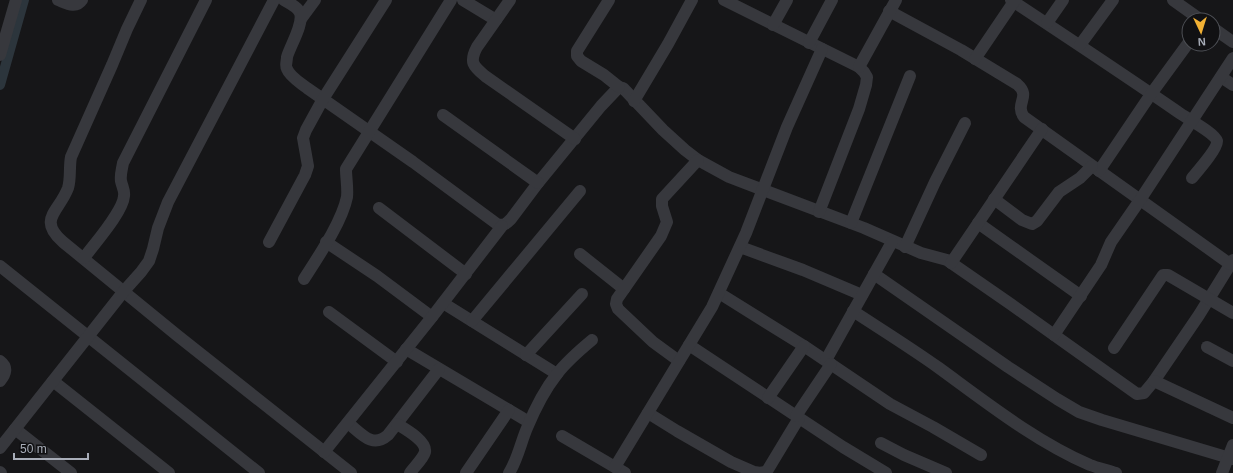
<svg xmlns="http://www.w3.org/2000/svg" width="1233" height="473" viewBox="0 0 1233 473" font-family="Helvetica,sans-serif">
	<rect width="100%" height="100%" fill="#161618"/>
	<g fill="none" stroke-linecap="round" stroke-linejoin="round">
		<path stroke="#2c353c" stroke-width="10" d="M0,85L24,0"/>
		<g stroke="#37383d" stroke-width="12">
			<path d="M58,0C66,3 76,9 82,0"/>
			<path d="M141,0L127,29L112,65L71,157C69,167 71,178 68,188C59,212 37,219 63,242L178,336L351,473"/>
			<path d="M284,0C289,3 298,7 300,13C304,24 290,46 287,57C287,61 285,66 287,69C290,77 301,83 307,88L413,162L497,224C504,226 506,224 511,219L538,183L601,106L619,87L623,88L663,130L685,150L698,160L729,177L864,228L921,253L947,260L1012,305L1137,394L1144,393L1154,381L1199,315L1233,260"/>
			<path d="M463,0L496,20"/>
			<path d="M510,0L477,47C469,62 473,66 485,76L575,139"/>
			<path d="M609,0L577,51V56L581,61L604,75L619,87"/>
			<path d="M724,0L859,67L864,72L867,77L866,85L859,109L819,212"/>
			<path d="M1011,0C1067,37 1123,74 1178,112C1186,118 1215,133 1217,141C1218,148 1197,172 1192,178"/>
			<path d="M1173,0L1201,20"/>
			<path d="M889,11L961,50L1017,84C1032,97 1014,103 1024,117L1230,264"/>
			<path d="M301,19L315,0"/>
			<path d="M1047,23L1063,0"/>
			<path d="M773,25L787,0"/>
			<path d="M1213,28L1233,42"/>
			<path d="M809,43L832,0"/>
			<path d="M1080,45L1113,0"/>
			<path d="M0,55L16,0"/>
			<path d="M975,59L1015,0"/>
			<path d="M859,67L896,0"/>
			<path d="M1221,77L1233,85"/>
			<path d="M634,101L668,44L692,0"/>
			<path d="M443,115L538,183"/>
			<path d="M1099,171L1151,94L1189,42"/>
			<path d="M994,199L1022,220L1032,224L1037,221L1059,192L1080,178L1092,166"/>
			<path d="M379,208L466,274"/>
			<path d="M851,223L910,76"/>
			<path d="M978,223L1081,296"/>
			<path d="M269,242L305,175L308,166L303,138L306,130L323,99L386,0"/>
			<path d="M326,242L377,276L432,317"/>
			<path d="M740,247L803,270L862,295"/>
			<path d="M905,247L935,182L965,123"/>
			<path d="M580,254L624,289"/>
			<path d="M84,258C94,244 123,212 124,196C125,191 122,186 121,181C120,175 122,169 123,163L206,0"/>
			<path d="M951,263L1042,129"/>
			<path d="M0,266L259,473"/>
			<path d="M874,274L1008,367L1057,399L1079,412L1102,420L1233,459"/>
			<path d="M304,279C318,257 342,222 347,197C348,188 346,178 346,169L451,0"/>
			<path d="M719,293L804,346L890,404L933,427L981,455"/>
			<path d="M443,303L557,374"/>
			<path d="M853,311C882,330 911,348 939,368C987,403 1035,441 1090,465C1098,468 1107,470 1116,473"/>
			<path d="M329,312L397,362"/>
			<path d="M472,321L580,191"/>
			<path d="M1054,335L1101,265L1111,242L1140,200L1233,58"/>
			<path d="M689,345L843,447L886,473"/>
			<path d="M1207,347L1233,361"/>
			<path d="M1114,348L1163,275H1168L1233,313"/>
			<path d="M406,349L529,422"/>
			<path d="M526,355L582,294"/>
			<path d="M826,360L892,242"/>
			<path d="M0,361C8,367 6,374 0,381"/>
			<path d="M679,361L653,342L618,309L616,304L617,299L661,236L667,222L662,206V199L698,160"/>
			<path d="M53,381L169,473"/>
			<path d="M1154,381L1233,418"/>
			<path d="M768,398L804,346"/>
			<path d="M648,413L677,431L731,462L754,472L761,473L767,471L799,418"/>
			<path d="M796,416L831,364"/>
			<path d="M348,423C361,433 372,449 388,435L439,369"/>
			<path d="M397,424C405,429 427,441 425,452C423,459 414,467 410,473"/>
			<path d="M15,429L71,473"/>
			<path d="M562,436L625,473"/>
			<path d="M881,443L904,455L946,473"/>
			<path d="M0,448L124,291L141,272L149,261L153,249L158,228L168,202L274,0"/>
			<path d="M324,452L432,317L502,226"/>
			<path d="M615,467L712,307L746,233L787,127L822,49"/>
			<path d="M0,472L1,473"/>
			<path d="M466,473L509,410"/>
			<path d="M509,473C517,461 521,442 527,428C534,411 546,388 557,374C567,361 580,350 592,340"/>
			<path d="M1222,473L1233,445"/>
		</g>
	</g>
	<g transform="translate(1201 32) rotate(176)"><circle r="19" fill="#111113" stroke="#4d4f55"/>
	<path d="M0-3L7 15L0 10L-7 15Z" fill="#f2b134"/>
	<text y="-6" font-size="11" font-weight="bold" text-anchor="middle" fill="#a8adb8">N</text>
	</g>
	<path d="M14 453v6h74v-6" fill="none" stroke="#a8adb8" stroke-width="2"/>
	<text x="20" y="453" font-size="12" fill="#a8adb8" stroke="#111113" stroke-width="3" paint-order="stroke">50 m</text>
</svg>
